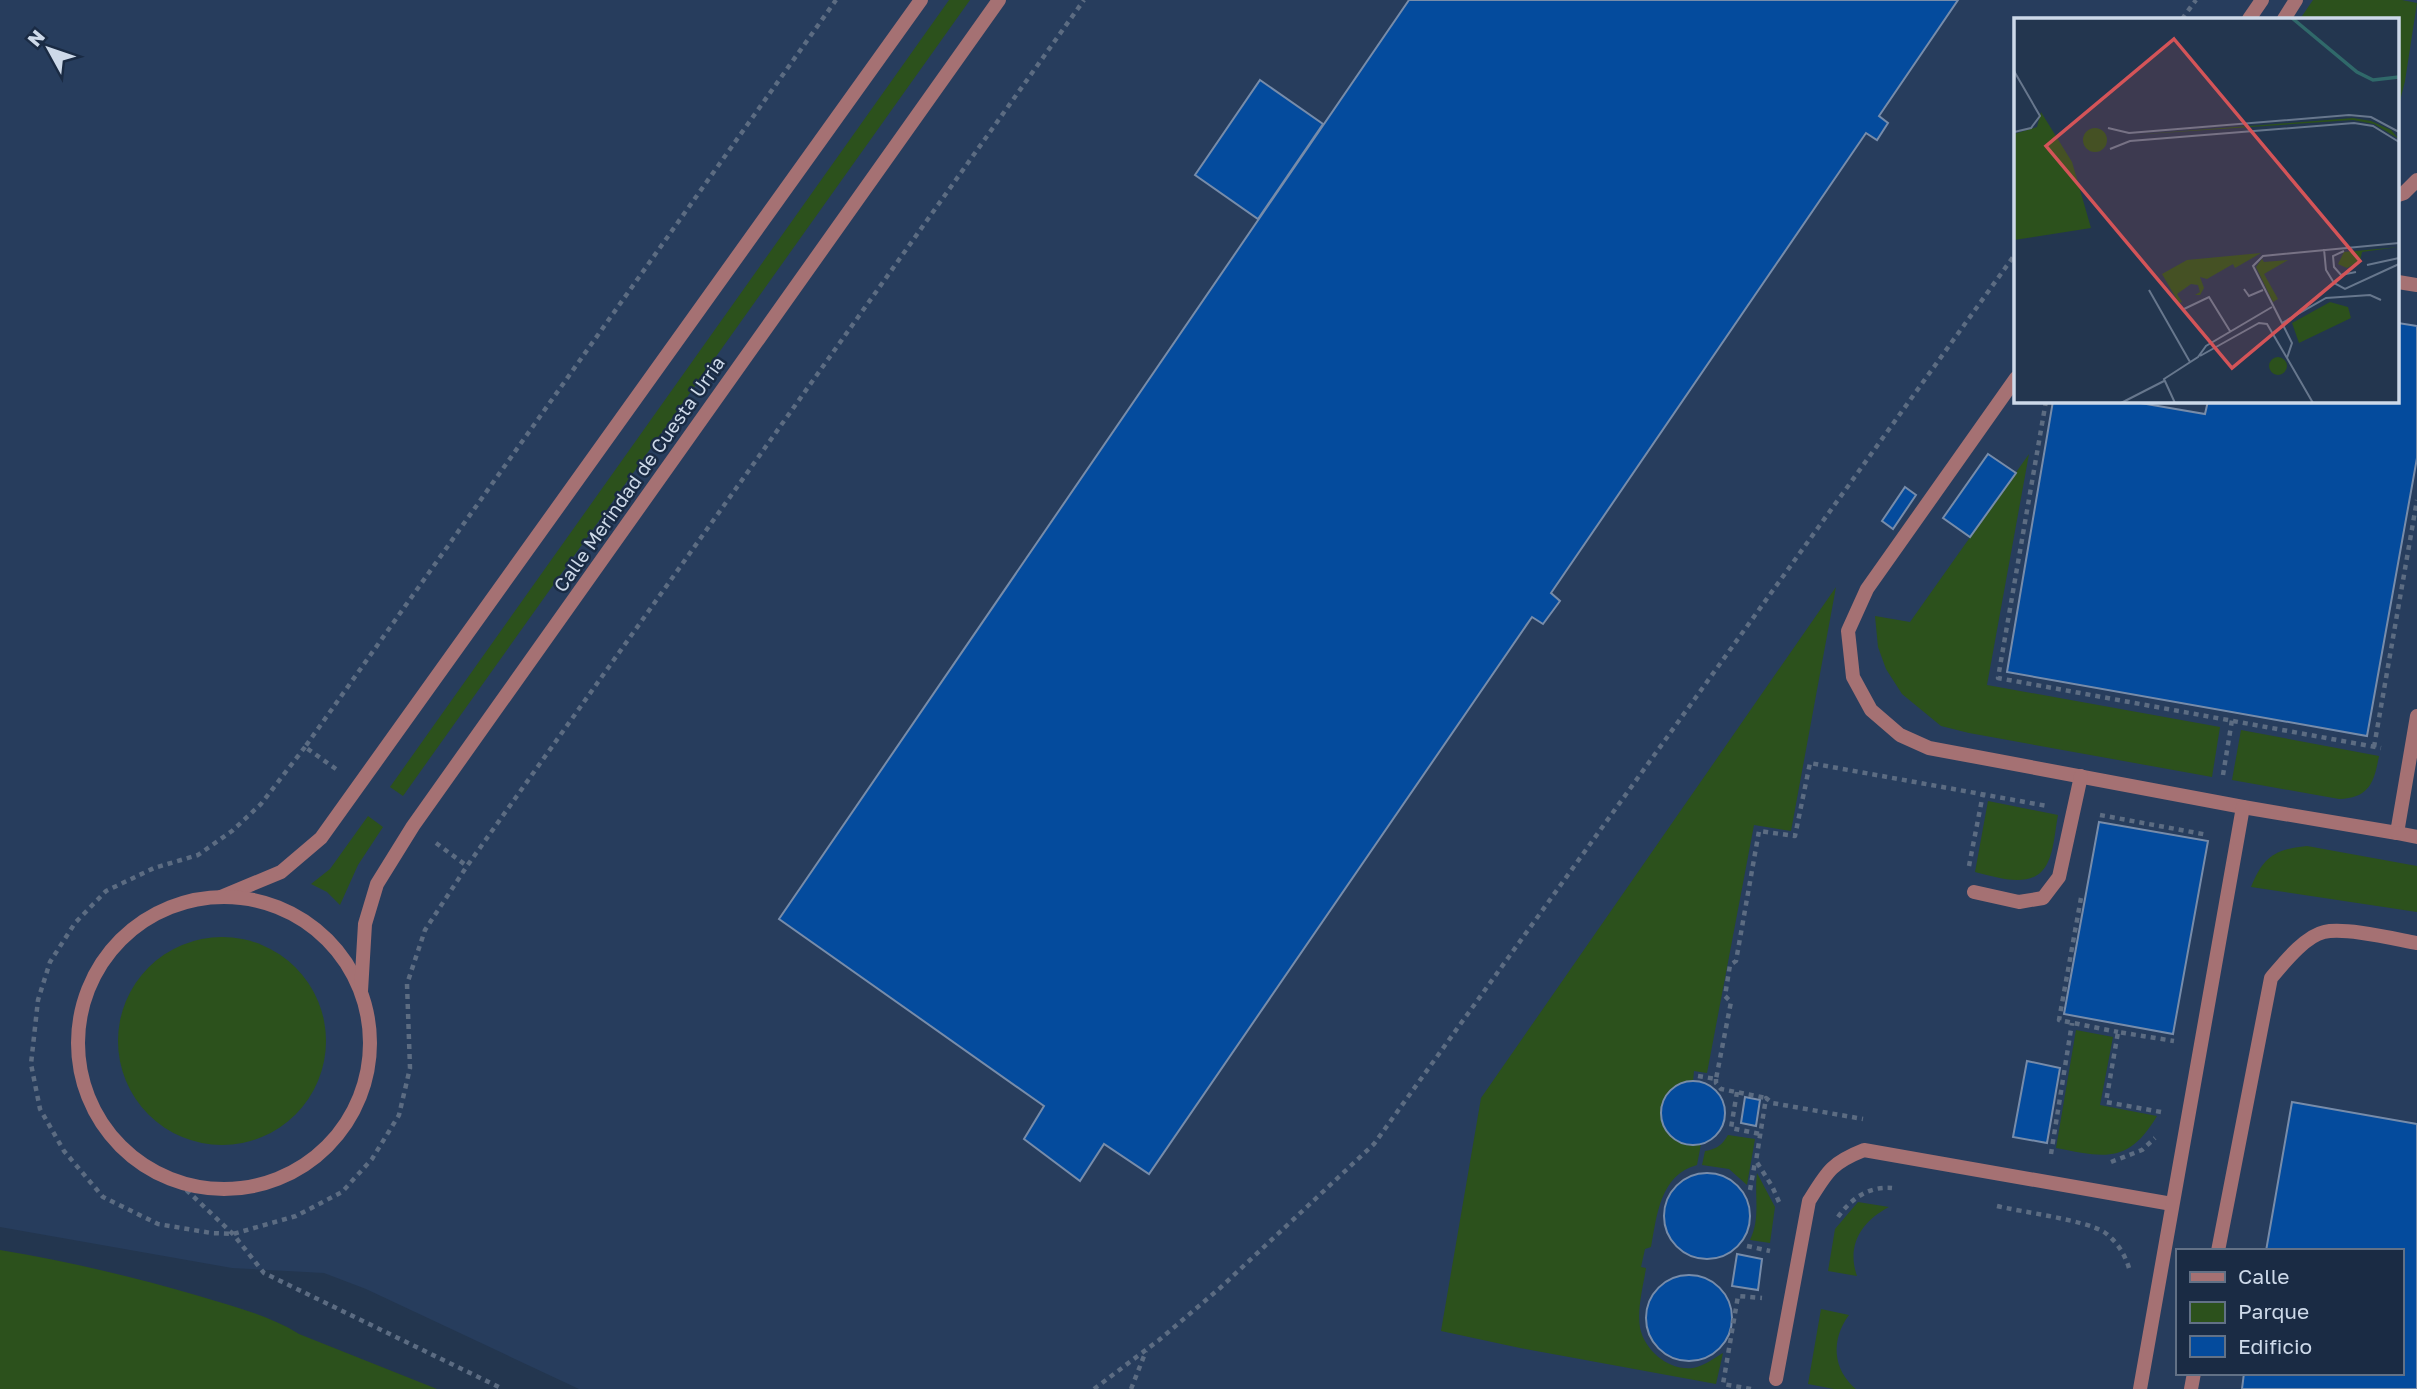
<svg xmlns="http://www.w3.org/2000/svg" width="2417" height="1389" viewBox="0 0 2417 1389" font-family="'Golos Text',sans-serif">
	<rect width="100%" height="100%" fill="#23364f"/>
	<path fill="#273d5d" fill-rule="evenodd" d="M0,0H2417V1389H579L366,1289L324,1273L232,1268L0,1227ZM2016,19H2398V401H2016ZM2177,1251H2401V1373H2177Z"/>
	<g fill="#2c511c">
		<path d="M949,0H970L403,796L390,787Z"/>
		<path d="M2313,0H2402L2417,3L2405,81L2398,109V19H2300Z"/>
		<path d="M2029,454L1987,685L2220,727L2212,777L1969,733L1941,726L1902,694L1886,669L1878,647L1875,616L1910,622Z"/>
		<path d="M1836,587L1791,831L1754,825L1707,1073L1694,1071L1693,1081C1645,1091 1655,1150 1701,1144L1697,1165C1660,1175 1657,1215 1651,1247L1645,1249L1641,1267L1646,1268C1643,1287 1637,1309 1640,1328C1645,1351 1669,1371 1693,1368C1704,1366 1714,1358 1723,1353L1716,1384L1520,1348L1441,1331L1481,1098Z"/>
		<path d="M2241,730L2379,756C2374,783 2369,798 2339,799L2232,780Z"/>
		<path d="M1988,801L2058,815C2055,830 2054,851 2047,864C2033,891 1997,877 1975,872Z"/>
		<path d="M368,816L383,827L358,865L340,905L327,892L311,884L330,869Z"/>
		<path d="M2307,846L2417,866V912L2251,887C2263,857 2275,849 2307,846Z"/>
		<circle cx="222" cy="1041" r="104"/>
		<path d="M2076,1030L2113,1037L2100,1105L2157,1116C2128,1165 2104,1157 2056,1148Z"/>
		<path d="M1728,1135L1755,1139L1747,1185L1729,1169L1702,1165L1705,1151C1717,1149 1722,1145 1728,1135Z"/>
		<path d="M1757,1173L1775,1207L1770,1243L1750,1240C1761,1218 1754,1196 1757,1173Z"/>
		<path d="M1858,1202L1889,1207C1862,1221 1846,1245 1857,1276L1828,1271L1835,1229Z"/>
		<path d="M0,1250C67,1261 134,1277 199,1296C233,1306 270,1316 299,1334L437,1389H0Z"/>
		<path d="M1821,1309L1849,1315C1831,1339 1832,1369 1856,1389H1834L1808,1384Z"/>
	</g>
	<g fill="#044b9d" stroke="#778caa" stroke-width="2">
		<path d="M1409,0H1958L1879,116L1888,123L1877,140L1866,133L1551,593L1560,601L1543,624L1532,617L1149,1174L1104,1144L1080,1181L1024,1139L1044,1106L779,919Z"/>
		<path d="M1260,80L1323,124L1258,219L1195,175Z"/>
		<path d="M2398,323L2417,326V458L2367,736L2007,672L2053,401H2129L2205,414L2208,401H2398Z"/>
		<path d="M1988,454L2016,473L1970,537L1943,518Z"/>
		<path d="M1905,487L1916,495L1893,529L1882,521Z"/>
		<path d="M2099,822L2208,841L2173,1034L2064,1014Z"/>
		<path d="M2027,1061L2060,1068L2047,1143L2013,1137Z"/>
		<circle cx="1693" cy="1113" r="32"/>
		<path d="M1745,1097L1760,1100L1756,1126L1741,1123Z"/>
		<path d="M2292,1102L2417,1124V1389H2242L2244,1373H2401V1251H2266Z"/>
		<circle cx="1707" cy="1216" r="43"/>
		<path d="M1737,1254L1762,1259L1758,1290L1732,1286Z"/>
		<circle cx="1689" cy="1318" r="43"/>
	</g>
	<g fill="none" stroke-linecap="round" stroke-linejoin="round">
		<g stroke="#5c6c82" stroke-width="4.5" stroke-dasharray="5 5" stroke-linecap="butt">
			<path d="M2182,19L2196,0"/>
			<path d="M2046,401L1998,678L2381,748"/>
			<path d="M305,747L261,804L232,831L198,855L154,868L106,891L75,923L50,962L38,1000L31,1064L40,1109L64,1151L103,1197L158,1224L211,1233L233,1234L296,1216L342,1192L372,1159L399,1115L410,1068L407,984L425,930L467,866"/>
			<path d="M2374,747L2417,500"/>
			<path d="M336,769L305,747L836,0"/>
			<path d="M2223,775L2232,720"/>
			<path d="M2100,815L2208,835"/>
			<path d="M436,843L467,866L1084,0"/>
			<path d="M1969,866L1983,794"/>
			<path d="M2081,898L2059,1020L2118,1032"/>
			<path d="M1698,1076L1716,1079L1731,1002L1725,996L1730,965L1736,961L1759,831L1795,836L1810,763L2047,806"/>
			<path d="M1716,1079V1083L1721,1089L1766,1098"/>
			<path d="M1737,1092L1731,1128L1760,1134"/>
			<path d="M2161,1112L2106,1102L2118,1032L2174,1041"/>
			<path d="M2051,1154L2072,1023"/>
			<path d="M2111,1162L2142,1150L2155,1138"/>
			<path d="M179,1183L233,1234L264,1273L503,1389"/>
			<path d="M1750,1190L1755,1162"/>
			<path d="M1779,1202L1772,1186L1756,1161L1766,1098L1772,1103L1863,1119"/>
			<path d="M1997,1206C2022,1212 2085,1220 2104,1232C2117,1241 2125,1255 2129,1268"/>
			<path d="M1838,1217C1851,1199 1868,1186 1892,1188"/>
			<path d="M1747,1246L1770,1251"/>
			<path d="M1094,1389L1159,1340L1220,1288L1374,1144L2016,253"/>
			<path d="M1131,1389L1146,1351"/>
			<path d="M1751,1389L1723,1384L1738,1296L1762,1298"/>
		</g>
		<g stroke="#a57173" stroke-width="14">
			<path d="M2249,19L2262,0"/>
			<path d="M2284,19L2296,0"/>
			<path d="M2398,195L2404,193L2417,180"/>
			<path d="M2398,282L2417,285"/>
			<path d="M2016,378L1867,589L1848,631L1853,677L1871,710L1900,735L1929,748L2243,807L2397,833L2417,716"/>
			<path d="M2397,833L2417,837"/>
			<path d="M1974,892L2019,902L2043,898L2059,877L2081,776"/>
			<path d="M2218,1251L2271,978C2283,964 2305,936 2324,932C2345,927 2395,939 2417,943"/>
			<path d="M1776,1379L1809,1201C1827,1172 1831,1163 1864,1150L2172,1204"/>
			<path d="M2140,1389L2243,807"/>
			<path d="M2191,1389L2194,1373"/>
		</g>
		<g stroke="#a57173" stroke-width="14">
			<path d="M221,897L281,872L321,838L921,0"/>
			<circle cx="224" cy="1043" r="146"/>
			<path d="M361,991L365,924L377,884L413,826L999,0"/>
		</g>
	</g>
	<g text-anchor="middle" stroke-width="5" stroke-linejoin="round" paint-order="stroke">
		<g font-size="19" fill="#cdd9e9" stroke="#1a2b44">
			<text transform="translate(639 474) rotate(-55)" y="7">Calle Merindad de Cuesta Urria</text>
		</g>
	</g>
	<g transform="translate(2014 18)">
		<rect width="385" height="385" fill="#23364f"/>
		<path d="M27,94L58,144L77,210L0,222V116L23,109ZM339,100L357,103L377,112L385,121L360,106L339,102L117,117ZM69 122a12 12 0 1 1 24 0a12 12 0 1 1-24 0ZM385,229L348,234L346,243L333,250L324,246L330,234ZM247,235L221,250L219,246L193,261L186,259L190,270L186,277H181L186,274L184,267L177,266L163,276L168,284L165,285L148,256L173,242ZM248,241L250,244L274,242L250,256L264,281L259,284L242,249ZM316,284L334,289L337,300L285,325L278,305ZM255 348a9 9 0 1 1 18 0a9 9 0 1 1-18 0Z" fill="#2c511c"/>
		<path fill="none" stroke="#30696a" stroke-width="3.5" d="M278,0L343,54L359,62L385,59"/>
		<path fill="none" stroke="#67778d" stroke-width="2" d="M0,53L26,98L17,110L0,114M94,110L115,115L335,97L357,99L385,114M96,131L116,123L340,105L359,108L385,124M310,231L312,252L320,265L331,271L385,246M330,233L319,238L320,249L327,257L342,254M353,247L385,240M230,271L235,278L249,272M135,272L176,344M367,282L356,277L312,280L268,305L239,248L249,238L385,225M170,291L195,279L216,313M268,305L278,325L273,340L299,385M186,338L245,305L253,306L273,340M107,385L150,363M161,385L150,361L184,339L192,328L258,289"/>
		<path fill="#d45458" fill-opacity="0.15" stroke="#d45458" stroke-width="3.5" d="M160,21L346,243L218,350L32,128Z"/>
		<rect width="385" height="385" fill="none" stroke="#cdd9e9" stroke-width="3.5"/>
	</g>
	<rect x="2176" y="1249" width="228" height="126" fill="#1a2b44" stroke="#627186" stroke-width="2"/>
	<rect x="2190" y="1272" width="35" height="10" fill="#a57173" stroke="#627186" stroke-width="2"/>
	<text x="2238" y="1284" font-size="21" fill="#cdd9e9">Calle</text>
	<rect x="2190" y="1302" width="35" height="21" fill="#2c511c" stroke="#627186" stroke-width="2"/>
	<text x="2238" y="1319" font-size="21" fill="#cdd9e9">Parque</text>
	<rect x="2190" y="1336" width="35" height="21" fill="#044b9d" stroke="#627186" stroke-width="2"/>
	<text x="2238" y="1354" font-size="21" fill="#cdd9e9">Edificio</text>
	<g transform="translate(49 49) rotate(310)" stroke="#1a2b44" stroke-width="5" paint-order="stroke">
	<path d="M0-5L12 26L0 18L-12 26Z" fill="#cdd9e9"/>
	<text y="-10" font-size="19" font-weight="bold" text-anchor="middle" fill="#cdd9e9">N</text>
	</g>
</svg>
